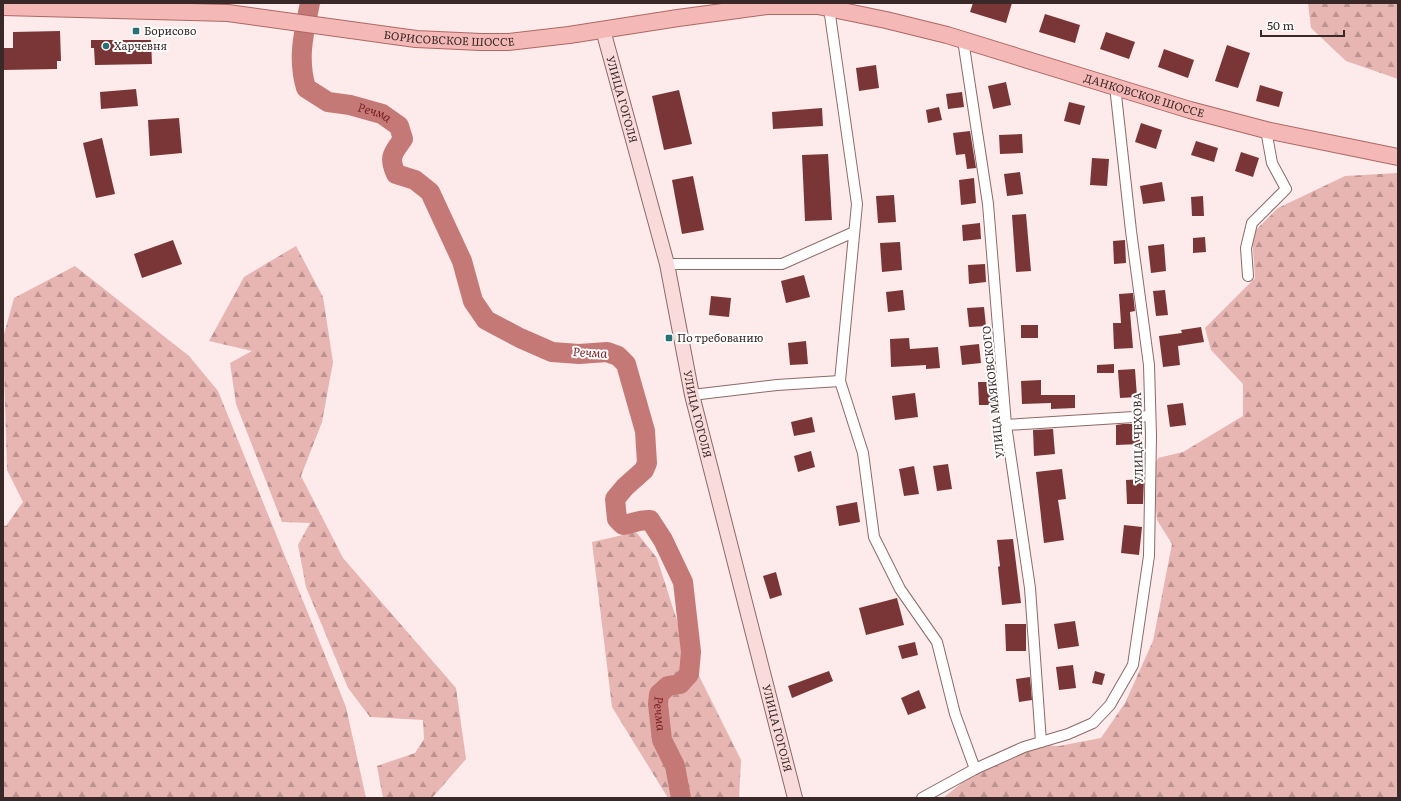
<svg xmlns="http://www.w3.org/2000/svg" width="1401" height="801" viewBox="0 0 1401 801" font-family="Literata,serif">
	<defs>
		<pattern id="forest-firs" width="22" height="20" patternUnits="userSpaceOnUse"><rect width="22" height="20" fill="#e7b5b2"/><path d="M5 1l3.5 6h-7zM16 11l3.5 6h-7z" fill="#bc9391"/></pattern>
	</defs>
	<rect width="100%" height="100%" fill="#fcebea"/>
	<g fill="url(#forest-firs)">
		<path d="M1308,3H1398V79L1346,61L1311,28Z"/>
		<path d="M1398,173V798H943L982,767L1022,744L1059,746L1101,738L1125,703L1153,641L1172,544L1157,520L1152,472L1158,458L1183,452L1243,416V384L1211,350L1205,328L1255,278L1252,234L1278,208L1345,176Z"/>
		<path d="M296,246L323,297L333,362L322,422L301,476L343,558L456,688L466,759L432,798H383L377,766L415,753L424,739L423,720L370,717L348,688L306,587L298,545L310,523L282,522L236,404L230,363L252,351L209,341L244,277Z"/>
		<path d="M75,266L189,356L218,391L346,707L366,798H3V525L6,526L23,502L7,470L3,338L14,298Z"/>
		<path d="M636,532L657,558L687,652L741,760L739,798H668L612,707L592,542Z"/>
	</g>
	<g fill="none" stroke-linecap="round" stroke-linejoin="round">
		<path stroke="#c57976" stroke-width="20" id="s1" d="M310,3C304,32 297,58 306,88L328,102L350,105L382,114L399,126L403,139C393,153 388,157 396,174L415,180L430,192L462,261L473,301L486,320L520,338L552,352L579,354L607,352L618,356L626,364L645,431L647,463L644,470L625,487L615,499L617,519L623,525C634,524 638,519 650,520L663,540L683,582L691,652L689,674L680,684L668,686L659,694L658,704L662,740L675,766L681,798"/>
	</g>
	<g fill="#7a3636">
		<path d="M973,3H1012L1006,23L970,12Z"/>
		<path d="M1045,14L1080,25L1075,43L1039,32Z"/>
		<path d="M60,31L61,61H57V69L3,70V48H13V32Z"/>
		<path d="M1106,32L1135,42L1129,59L1100,49Z"/>
		<path d="M91,40H151L152,64L95,65L94,48H91Z"/>
		<path d="M1227,45L1250,53L1238,88L1215,81Z"/>
		<path d="M1164,49L1194,60L1188,78L1158,67Z"/>
		<path d="M876,65L879,88L859,91L856,68Z"/>
		<path d="M1006,82L1011,105L993,109L988,86Z"/>
		<path d="M1260,85L1283,92L1279,107L1256,101Z"/>
		<path d="M136,89L138,106L101,109L100,92Z"/>
		<path d="M679,90L692,144L664,150L652,96Z"/>
		<path d="M962,92L964,107L948,109L946,94Z"/>
		<path d="M1069,102L1085,106L1080,125L1064,121Z"/>
		<path d="M939,107L942,120L928,123L926,110Z"/>
		<path d="M822,108L823,126L773,129L772,112Z"/>
		<path d="M179,118L182,153L150,156L148,120Z"/>
		<path d="M1141,123L1162,130L1156,149L1135,142Z"/>
		<path d="M970,131L976,168L967,169L965,154L956,155L953,133Z"/>
		<path d="M1022,134L1023,153L1000,154L999,135Z"/>
		<path d="M102,138L115,194L96,198L83,143Z"/>
		<path d="M1196,141L1218,148L1214,162L1191,155Z"/>
		<path d="M1241,152L1259,158L1253,177L1235,171Z"/>
		<path d="M828,154L832,220L805,221L802,155Z"/>
		<path d="M1092,158L1109,159L1107,186L1090,185Z"/>
		<path d="M1020,172L1023,194L1007,196L1004,174Z"/>
		<path d="M693,176L704,230L682,234L672,180Z"/>
		<path d="M974,178L976,203L961,205L959,180Z"/>
		<path d="M1162,182L1165,201L1143,204L1140,186Z"/>
		<path d="M894,195L896,222L878,223L876,196Z"/>
		<path d="M1203,196L1204,216H1192L1191,197Z"/>
		<path d="M1026,214L1031,271L1016,272L1012,215Z"/>
		<path d="M980,223L981,239L963,241L962,225Z"/>
		<path d="M1205,237L1206,252L1193,253V238Z"/>
		<path d="M173,240L182,264L142,278L134,254Z"/>
		<path d="M1125,240L1126,263L1114,264L1113,241Z"/>
		<path d="M900,242L902,270L882,272L880,243Z"/>
		<path d="M1164,244L1166,271L1151,273L1148,246Z"/>
		<path d="M985,264L986,282L969,284L968,265Z"/>
		<path d="M804,275L810,297L786,303L781,281Z"/>
		<path d="M903,290L905,310L888,312L886,292Z"/>
		<path d="M1165,290L1168,315L1156,316L1153,291Z"/>
		<path d="M1133,293L1135,311L1130,312L1133,348L1114,349L1113,323H1121L1119,294Z"/>
		<path d="M711,296L731,298L729,317L709,315Z"/>
		<path d="M984,307L986,326L969,327L967,308Z"/>
		<rect x="1021" y="325" width="17" height="13"/>
		<path d="M1201,327L1204,342L1178,346L1180,365L1163,367L1159,336L1182,333L1181,330Z"/>
		<path d="M909,338L910,349L938,347L940,368L926,369V365L891,367L890,339Z"/>
		<path d="M806,341L808,364L790,365L788,343Z"/>
		<path d="M979,344L981,363L962,365L960,346Z"/>
		<path d="M1114,364V373H1097V365Z"/>
		<path d="M1135,369L1137,397L1120,398L1118,370Z"/>
		<path d="M1041,380V395H1075V408L1051,409V403L1022,404L1021,381Z"/>
		<path d="M978,382H995L996,405H979Z"/>
		<path d="M915,393L918,417L895,420L892,396Z"/>
		<path d="M1183,403L1186,425L1170,427L1167,405Z"/>
		<path d="M812,417L815,432L794,436L791,422Z"/>
		<path d="M1123,424H1139L1140,444L1116,445V425Z"/>
		<path d="M1053,429L1055,454L1034,456L1033,430Z"/>
		<path d="M811,451L815,467L798,472L794,456Z"/>
		<path d="M948,464L952,489L937,491L933,466Z"/>
		<path d="M914,466L919,494L904,496L899,469Z"/>
		<path d="M1062,469L1066,499L1058,500L1064,540L1044,543L1036,472Z"/>
		<path d="M1144,479L1143,504H1127L1126,480Z"/>
		<path d="M857,502L860,522L839,526L836,506Z"/>
		<path d="M1124,525L1142,527L1139,555L1121,553Z"/>
		<path d="M1013,539L1021,603L1002,605L998,567L1000,566L997,540Z"/>
		<path d="M776,572L782,595L770,599L763,576Z"/>
		<path d="M897,598L904,625L866,635L859,608Z"/>
		<path d="M1075,621L1079,646L1058,649L1054,624Z"/>
		<path d="M1005,624H1026V651H1006Z"/>
		<path d="M915,642L918,655L902,659L898,646Z"/>
		<path d="M1073,665L1076,688L1059,690L1056,667Z"/>
		<path d="M829,671L833,681L792,698L788,686Z"/>
		<path d="M1095,671L1105,674L1102,685L1092,683Z"/>
		<path d="M1030,677L1032,700L1019,702L1016,679Z"/>
		<path d="M919,690L926,708L908,715L901,698Z"/>
	</g>
	<g fill="none" stroke-linecap="round" stroke-linejoin="round">
		<defs>
			<g id="street">
				<path d="M829,8L857,204L840,381L863,453L874,537L900,589L937,642L955,714L975,769"/>
				<path d="M963,40L988,204L1006,425L1030,588L1041,742"/>
				<path d="M667,264H782L854,232"/>
				<path d="M1248,276L1246,248L1252,223L1286,189L1272,163L1266,130"/>
				<path d="M692,395L777,385L840,381"/>
				<path d="M1006,425L1150,416"/>
				<path d="M922,798L975,769L1024,747L1068,734L1093,723L1110,705L1133,665L1149,556L1151,436L1149,365L1131,231L1115,86"/>
			</g>
			<g id="secondary">
				<path id="s2" d="M603,30L667,264L692,395L795,798"/>
			</g>
			<g id="primary">
				<path id="s3" d="M3,7L228,13L416,39L481,42H508L569,35L678,18L767,6H818L886,20L947,35L1190,110L1266,130L1398,157"/>
			</g>
		</defs>
		<use href="#street" stroke="#8d6968" stroke-width="12"/>
		<use href="#secondary" stroke="#8d6968" stroke-width="16"/>
		<use href="#primary" stroke="#ae6765" stroke-width="18"/>
		<use href="#street" stroke="#fff" stroke-width="10"/>
		<use href="#secondary" stroke="#fadbdb" stroke-width="14"/>
		<use href="#primary" stroke="#f4b8b6" stroke-width="16"/>
	</g>
	<g fill="#277277" stroke="#fdfdfd" stroke-width="1.5">
		<rect x="132" y="27" width="8" height="8" rx="2"/>
		<circle cx="106" cy="46" r="4"/>
		<rect x="665" y="334" width="8" height="8" rx="2"/>
	</g>
	<g text-anchor="middle" stroke-width="4" stroke-linejoin="round" paint-order="stroke">
		<g font-size="11" fill="#382928" stroke="#fdfdfd" text-anchor="start">
			<text x="144" y="35">Борисово</text>
			<text x="114" y="50">Харчевня</text>
			<text x="677" y="342">По требованию</text>
		</g>
		<g font-size="11" fill="#382928" stroke="#fdfdfd">
			<text dy="4" stroke="none"><textPath href="#s3" startOffset="448">БОРИСОВСКОЕ ШОССЕ</textPath></text>
			<text dy="4" stroke="none"><textPath href="#s3" startOffset="1158">ДАНКОВСКОЕ ШОССЕ</textPath></text>
			<text dy="4" stroke="none"><textPath href="#s2" startOffset="72">УЛИЦА ГОГОЛЯ</textPath></text>
			<text transform="translate(993 392) rotate(-96)" y="4">УЛИЦА МАЯКОВСКОГО</text>
			<text dy="4" stroke="none"><textPath href="#s2" startOffset="396">УЛИЦА ГОГОЛЯ</textPath></text>
			<text transform="translate(1138 438) rotate(-91)" y="4">УЛИЦА ЧЕХОВА</text>
			<text dy="4" stroke="none"><textPath href="#s2" startOffset="720">УЛИЦА ГОГОЛЯ</textPath></text>
		</g>
		<g font-size="12" font-style="italic" fill="#7b1f25" stroke="#fdfdfd">
			<text dy="4" stroke="none"><textPath href="#s1" startOffset="160">Речма</textPath></text>
			<text transform="translate(590 353) rotate(3)" y="4">Речма</text>
			<text dy="4" stroke="none"><textPath href="#s1" startOffset="999">Речма</textPath></text>
		</g>
	</g>
	<rect width="1401" height="801" fill="none" stroke="#382928" stroke-width="8"/>
	<path d="M1261 30v6h83v-6" fill="none" stroke="#382928" stroke-width="2"/>
	<text x="1267" y="30" font-size="12" fill="#382928" stroke="#fdfdfd" stroke-width="3" paint-order="stroke">50 m</text>
</svg>
